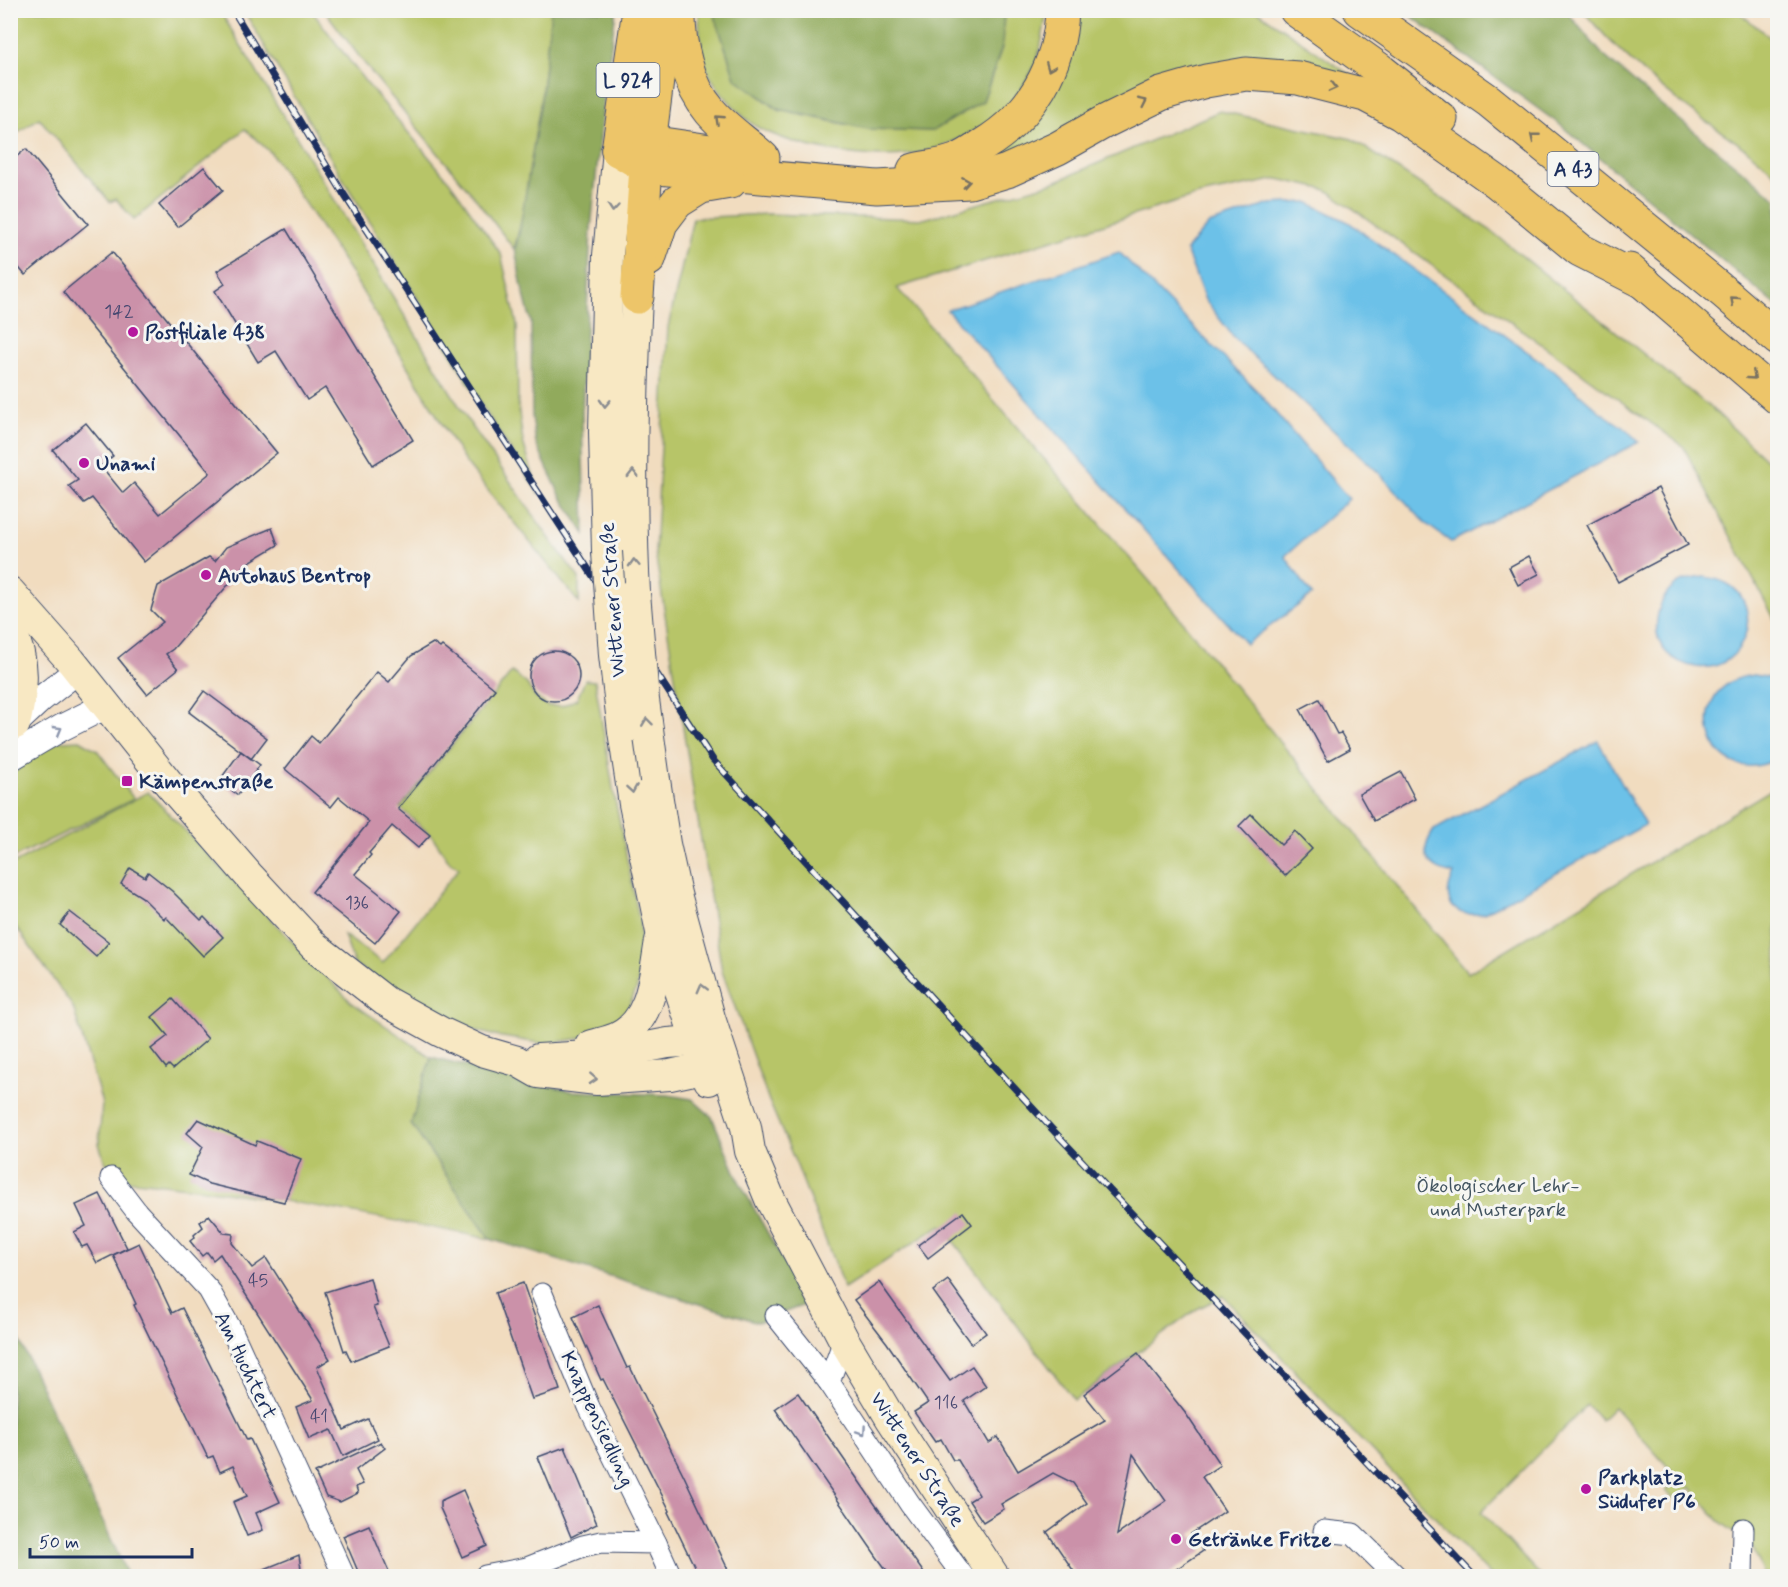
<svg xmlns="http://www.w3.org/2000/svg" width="1788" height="1587" viewBox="0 0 1788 1587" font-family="Mynerve,sans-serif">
	<rect width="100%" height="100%" fill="#f6f6f2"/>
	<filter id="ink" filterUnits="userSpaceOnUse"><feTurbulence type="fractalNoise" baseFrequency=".0167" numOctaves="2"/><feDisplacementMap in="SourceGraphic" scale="12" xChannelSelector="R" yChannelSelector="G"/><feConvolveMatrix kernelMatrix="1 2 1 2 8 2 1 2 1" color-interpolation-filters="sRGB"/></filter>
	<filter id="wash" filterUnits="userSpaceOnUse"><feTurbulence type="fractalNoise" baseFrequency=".008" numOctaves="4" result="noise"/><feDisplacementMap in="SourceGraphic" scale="24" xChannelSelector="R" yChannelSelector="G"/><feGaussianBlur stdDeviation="1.35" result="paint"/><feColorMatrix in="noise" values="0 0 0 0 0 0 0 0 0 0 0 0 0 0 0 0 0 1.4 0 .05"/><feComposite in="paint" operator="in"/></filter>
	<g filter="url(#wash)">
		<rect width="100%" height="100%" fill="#f1dcbf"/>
		<g fill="#b7c567" stroke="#697a62" stroke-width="1.5">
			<path d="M11,10L220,11L467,419L552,542L579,578V603L465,462L350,271L271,153L245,129L134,220L116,199L110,202L39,118L11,137Z"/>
			<path d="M244,11H312L364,80L450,182L501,254L517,324L518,405L523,442L539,494L484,409L428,315L349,189Z"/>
			<path d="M325,11H551L541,99L522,219L514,249L476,199L371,72Z"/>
			<path d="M699,11H716L715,16L735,77L778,110L868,129L933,131L983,101L1002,47L1004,11H1047C1043,33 1041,56 1029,76C1009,112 973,136 934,149C885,165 806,151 761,129C744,121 714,87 707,69C700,50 699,30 699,11Z"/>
			<path d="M1069,11H1257L1366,86L1247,69L1055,142L937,173L979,157Z"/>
			<path d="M1583,11H1737L1777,43V176C1750,148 1719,132 1689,109C1650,80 1614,48 1583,11Z"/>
			<path d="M1220,111L1352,139L1490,230L1717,413L1777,470V624L1683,446L1327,190L1278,179L1199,195L897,288L1152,584L1468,973L1777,786V1576H1765L1751,1544L1719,1521L1690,1487L1677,1501L1666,1491L1678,1478L1614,1407L1601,1420L1587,1405L1481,1512L1541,1576H1491L1223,1296L1197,1309L1074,1400L941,1225L844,1288L797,1166L769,1101L722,971L655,552L668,327L693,218L767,214L924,219L1052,183Z"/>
			<path d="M512,672L527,684L535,697L548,706H562L577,699L585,680L595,681L614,794L640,923L641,962L637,988L628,1008L612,1025L582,1038L545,1044L496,1036L448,1023L354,964L344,935L383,963L459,868L449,861L432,836L400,808Z"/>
			<path d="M80,740L97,750L134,799L11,859V775L41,750L60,741Z"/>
			<path d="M148,792L351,1002L431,1057L411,1124L490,1239C364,1214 243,1191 115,1179L104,1159L99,1144L102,1103L73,1007L11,920V865Z"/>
		</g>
		<g fill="#91aa5c" stroke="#566c5d" stroke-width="1.5">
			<path d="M551,11H616L604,95L591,229L582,414L585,534L560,495L536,444L532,417L531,322L522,287L515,249L519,233L541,100Z"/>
			<path d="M716,11H1004L1002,47L983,101L933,131L868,129L778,109L735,78L715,16Z"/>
			<path d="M1404,11H1566L1603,55L1654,99L1777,199V306L1559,124Z"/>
			<path d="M431,1057L572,1091L668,1095L692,1099L712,1117L739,1181L807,1304L758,1322L490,1239L411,1124Z"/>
			<path d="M11,1322L128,1576H11Z"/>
		</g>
		<g fill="#6cc1e8" stroke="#4478a3" stroke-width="1.5">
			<path d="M1307,202L1348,222L1426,278L1554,371L1598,410L1627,430L1639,442L1451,542L1425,523L1379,473L1236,340L1205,300L1186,250L1209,224L1270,204Z"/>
			<path d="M1119,252L1257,391L1349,499L1285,556L1312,595L1246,644L947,310Z"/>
			<path d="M1704,577C1711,578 1719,579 1726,583C1766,603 1747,674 1696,667C1685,665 1675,661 1667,653C1649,634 1656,599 1677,584C1684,579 1695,578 1704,577Z"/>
			<path d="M1754,675L1771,678L1777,682V759C1705,795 1678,683 1754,675Z"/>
			<path d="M1598,741L1645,825L1484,913C1454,919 1440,902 1454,874C1428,869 1417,855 1434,830Z"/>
		</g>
		<g id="blocks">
			<g fill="#cb91a9" fill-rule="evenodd">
				<path d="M26,149L88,224L25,275L10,257V162Z"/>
				<path d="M204,167L223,190L178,227L159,205Z"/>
				<path d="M286,229L413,440L373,465L325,388L307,400L276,351L258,362L215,291L225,284L217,271Z"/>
				<path d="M112,252L277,453L144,562L92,498L84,503L69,486L78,480L53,450L86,423L113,456L101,466L123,493L134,483L160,514L210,473L63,292Z"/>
				<path d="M1658,488L1688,545L1618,582L1587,525Z"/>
				<path d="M272,528L278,545L246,564L173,649L166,654L178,669L147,694L118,658L163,622L151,610L158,586L209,557L215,561L226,547Z"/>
				<path d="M1529,556L1539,574L1518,585L1509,567Z"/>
				<path d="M433,643L440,648L442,646L495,689L398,809L430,835L418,848L392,826L369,853L371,855L355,874L401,911L375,943L312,892L369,822L339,797L331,807L285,769L311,736L319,743L377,672L389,682L411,656Z"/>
				<circle cx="554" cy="676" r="25"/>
				<path d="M204,691L267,738L251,759L189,712Z"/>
				<path d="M1319,699L1337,734L1341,733L1350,749L1328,761L1300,709Z"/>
				<path d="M241,751L260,765L238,795L219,781Z"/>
				<path d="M1401,772L1415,799L1374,821L1359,794Z"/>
				<path d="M1251,814L1281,845L1295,831L1312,849L1285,876L1239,826Z"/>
				<path d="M130,868L145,877L148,872L172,891L201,920L204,917L223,937L203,956L166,917L164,919L142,897L121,884Z"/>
				<path d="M70,912L109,942L96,957L60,925Z"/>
				<path d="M173,999L208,1039L173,1069L169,1065L166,1068L151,1049L168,1036L152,1017Z"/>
				<path d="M198,1119L255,1145L257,1141L301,1159L284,1202L209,1184L189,1175L203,1147L187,1133Z"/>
				<path d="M100,1194L127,1248L97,1263L87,1245L82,1247L74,1232L86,1226L76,1205Z"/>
				<path d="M963,1212L972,1224L928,1258L918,1245Z"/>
				<path d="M209,1215L224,1233L233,1234L232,1243L252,1268L266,1258L330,1359L317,1367L344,1430L368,1419L378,1439L343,1456L331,1430L309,1439L296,1407L313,1400L220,1254L213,1260L207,1252L202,1256L190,1241L195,1237L194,1235L203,1227L200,1222Z"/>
				<path d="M139,1243L172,1313L182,1308L247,1440L250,1439L280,1502L256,1513L263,1530L247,1536L233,1502L247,1496L233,1466L220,1472L213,1456L208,1458L134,1305L136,1304L113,1255Z"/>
				<path d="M370,1278L377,1306L373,1307L389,1346L351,1361L346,1350L344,1351L325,1292Z"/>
				<path d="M948,1280L986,1333L971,1344L933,1291Z"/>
				<path d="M879,1282L950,1381L972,1366L986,1386L964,1401L989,1443L998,1437L1018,1471L1105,1420L1084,1394L1138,1353L1186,1414L1220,1465L1202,1477L1225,1511L1191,1534L1203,1551L1166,1576H1077L1047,1532L1087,1503L1073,1483L1053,1473L1001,1504L1004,1509L983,1522L969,1501L979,1495L958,1460H953L941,1439L935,1442L914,1412L928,1403L887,1343L854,1300ZM1133,1454L1166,1501L1117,1535Z"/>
				<path d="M523,1283L560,1390L532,1399L495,1293Z"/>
				<path d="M598,1305L627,1368L630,1367L684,1476L731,1576H699L668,1512L670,1511L603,1379L601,1380L573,1317Z"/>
				<path d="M798,1393L872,1500L926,1576H891L877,1557L775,1409Z"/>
				<path d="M381,1442L385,1448L356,1470L363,1484L356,1487L358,1493L340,1502L326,1497L315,1473Z"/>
				<path d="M565,1447L597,1524L571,1537L538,1457Z"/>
				<path d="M463,1490L487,1546L462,1557L440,1508V1501Z"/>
				<path d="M369,1525L380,1551L391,1576H360L343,1536Z"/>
				<path d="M299,1555L302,1576H247Z"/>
			</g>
		</g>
	</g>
	<g filter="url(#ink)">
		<use href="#blocks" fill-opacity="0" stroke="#3b496d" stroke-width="1.5"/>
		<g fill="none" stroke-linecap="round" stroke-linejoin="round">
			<defs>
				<g id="minor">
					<path d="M111,1178L137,1212L209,1290L232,1331L344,1576"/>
					<path d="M542,1294L589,1407L656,1543"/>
					<path d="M776,1316L829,1382L910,1504L963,1576"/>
					<path d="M829,1382L844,1340"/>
					<path d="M1324,1531L1353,1534L1396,1576"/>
					<path d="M485,1576L527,1568L583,1546L601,1542L656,1543L671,1576"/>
					<path d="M1742,1576L1743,1529"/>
				</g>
				<g id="tertiary">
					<path d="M10,728L41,699L78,670"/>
					<path d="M10,758L61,728L107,705"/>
				</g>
				<g id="secondary">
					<path d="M607,552L604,432L608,255L618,150"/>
					<path d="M10,592L71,661L170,785L250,877L314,946L385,1001L441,1032L482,1051L517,1061L538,1073L597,1080L670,1075L703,1068L718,1044"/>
					<path d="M635,593C630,494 632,395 637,297"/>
					<path d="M10,629C27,663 23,688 15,724"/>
					<path d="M623,731L634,804L661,932L709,1080"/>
					<path d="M655,780L665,844L676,894L710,1018L746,1127L750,1151L770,1199L844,1340L891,1419L994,1576"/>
					<path d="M590,1046C599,1043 609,1041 618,1037C653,1020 654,974 660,941"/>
					<path d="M538,1059L605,1055L668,1043L695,1041L714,1044"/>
				</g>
				<g id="motorway">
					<path d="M679,10C678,44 688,85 710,111C725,129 746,142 763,158"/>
					<path d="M1296,10L1380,70L1441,119"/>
					<path d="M1360,10L1489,101L1726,294L1778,339"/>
					<path d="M618,150L646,167L877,187L970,182L1007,171L1058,148L1104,122L1161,94L1206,81L1246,74L1298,78L1365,95L1401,114L1497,182L1580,250L1645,283"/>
					<path d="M618,150L649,142L752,157"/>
					<path d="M618,150L639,10"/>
					<path d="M914,170C927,167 942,166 955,161C964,158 974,151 983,145C1031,116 1060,67 1062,10"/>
					<path d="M649,259L661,223L677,202L701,187L730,182"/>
					<path d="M1629,270L1778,398"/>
					<path d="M637,297L646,167L666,10"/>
				</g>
			</defs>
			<use href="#minor" stroke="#3b496d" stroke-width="23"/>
			<use href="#tertiary" stroke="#3b496d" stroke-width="28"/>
			<use href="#secondary" stroke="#3b496d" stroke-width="32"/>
			<use href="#motorway" stroke="#3b496d" stroke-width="35"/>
			<use href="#minor" stroke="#fff" stroke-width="21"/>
			<use href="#tertiary" stroke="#fff" stroke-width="26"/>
			<use href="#secondary" stroke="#f8e8c3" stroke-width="30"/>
			<use href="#motorway" stroke="#edc569" stroke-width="33"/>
			<defs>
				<path id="rail" d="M233,10L343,193L713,760L1051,1128L1474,1576"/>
			</defs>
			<use href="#rail" stroke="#1b2f5e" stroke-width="7"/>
			<use href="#rail" stroke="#f6f6f2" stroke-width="4.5" stroke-dasharray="14" stroke-linecap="butt"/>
			<defs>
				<g id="secondary-bridge">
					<path d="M607,552L614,655L623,731"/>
					<path d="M635,593L644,700L655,780"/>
				</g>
			</defs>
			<use href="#secondary-bridge" stroke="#3b496d" stroke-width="32" stroke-linecap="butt"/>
			<use href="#secondary-bridge" stroke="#f8e8c3" stroke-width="30"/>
		</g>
		<defs><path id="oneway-chevron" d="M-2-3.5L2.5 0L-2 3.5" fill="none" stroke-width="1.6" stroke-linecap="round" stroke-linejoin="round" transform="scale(1.5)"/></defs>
		<g stroke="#797263">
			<use href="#oneway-chevron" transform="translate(1050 67) rotate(112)"/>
			<use href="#oneway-chevron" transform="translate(1333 87) rotate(14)"/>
			<use href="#oneway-chevron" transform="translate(1143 102) rotate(-26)"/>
			<use href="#oneway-chevron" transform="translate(719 119) rotate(-137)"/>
			<use href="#oneway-chevron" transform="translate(1534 137) rotate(-141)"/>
			<use href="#oneway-chevron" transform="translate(966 182) rotate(-8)"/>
			<use href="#oneway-chevron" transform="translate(1734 300) rotate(-139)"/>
			<use href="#oneway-chevron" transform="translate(1752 376) rotate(41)"/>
		</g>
		<g stroke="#8a8c90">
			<use href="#oneway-chevron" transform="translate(613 208) rotate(95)"/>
			<use href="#oneway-chevron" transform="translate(605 403) rotate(92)"/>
			<use href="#oneway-chevron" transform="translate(633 474) rotate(-90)"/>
			<use href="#oneway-chevron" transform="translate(634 563) rotate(-93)"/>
			<use href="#oneway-chevron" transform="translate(647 722) rotate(-97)"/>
			<use href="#oneway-chevron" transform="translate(632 789) rotate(81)"/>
			<use href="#oneway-chevron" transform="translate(702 988) rotate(-105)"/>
			<use href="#oneway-chevron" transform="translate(593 1079) rotate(3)"/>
		</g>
		<g stroke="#8d97ae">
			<use href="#oneway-chevron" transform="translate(58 730) rotate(-30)"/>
			<use href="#oneway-chevron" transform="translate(862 1431) rotate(56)"/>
		</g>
	</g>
	<g fill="#b5179e" stroke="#f6f6f2" stroke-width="2">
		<circle cx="133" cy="332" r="6"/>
		<circle cx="84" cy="463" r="6"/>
		<circle cx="206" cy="575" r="6"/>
		<rect x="121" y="775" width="12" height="12" rx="3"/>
		<circle cx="1586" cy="1489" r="6"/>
		<circle cx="1176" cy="1539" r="6"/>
	</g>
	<g text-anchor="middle" stroke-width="6" stroke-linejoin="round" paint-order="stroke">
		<g font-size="18" fill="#474871">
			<text x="119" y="317">142</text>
			<text x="357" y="908">136</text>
			<text x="258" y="1286">45</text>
			<text x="946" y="1408">116</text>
			<text x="319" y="1422">41</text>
		</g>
		<g fill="#f6f6f2" stroke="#5d6b8a" stroke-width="1.5">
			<rect x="596.5" y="63" width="63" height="34" rx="4.5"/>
			<rect x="1547.5" y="152" width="51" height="34" rx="4.5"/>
		</g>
		<g font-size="20" font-weight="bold" fill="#1b2f5e">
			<text x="628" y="87">L 924</text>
			<text x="1573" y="176">A 43</text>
		</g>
		<g font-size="21" font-weight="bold" fill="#1b2f5e" stroke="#f6f6f2" text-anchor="start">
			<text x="145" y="339">Postfiliale 438</text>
			<text x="96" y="470">Unami</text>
			<text x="218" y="582">Autohaus Bentrop</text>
			<text x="139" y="788">Kämpenstraße</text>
			<text x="1598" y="1484">Parkplatz<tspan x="1598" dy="24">Südufer P6</tspan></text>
			<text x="1188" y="1546">Getränke Fritze</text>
		</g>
		<g font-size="21" fill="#1b2f5e" stroke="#f6f6f2">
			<text transform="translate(612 600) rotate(-94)" y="7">Wittener Straße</text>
			<text transform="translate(246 1365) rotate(64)" y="7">Am Huchtert</text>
			<text transform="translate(598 1419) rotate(65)" y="7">Knappensiedlung</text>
			<text transform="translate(918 1459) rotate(57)" y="7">Wittener Straße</text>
		</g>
		<g font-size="21" fill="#425460" stroke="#f6f6f2">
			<text x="1498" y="1192">Ökologischer Lehr-<tspan x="1498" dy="24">und Musterpark</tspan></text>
		</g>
	</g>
	<rect width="1788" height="1587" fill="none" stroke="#f6f6f2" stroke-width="36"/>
	<path d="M30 1548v9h162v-9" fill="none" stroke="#1b2f5e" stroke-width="3"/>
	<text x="39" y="1548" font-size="18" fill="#1b2f5e" stroke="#f6f6f2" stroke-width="4.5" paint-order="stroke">50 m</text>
</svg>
